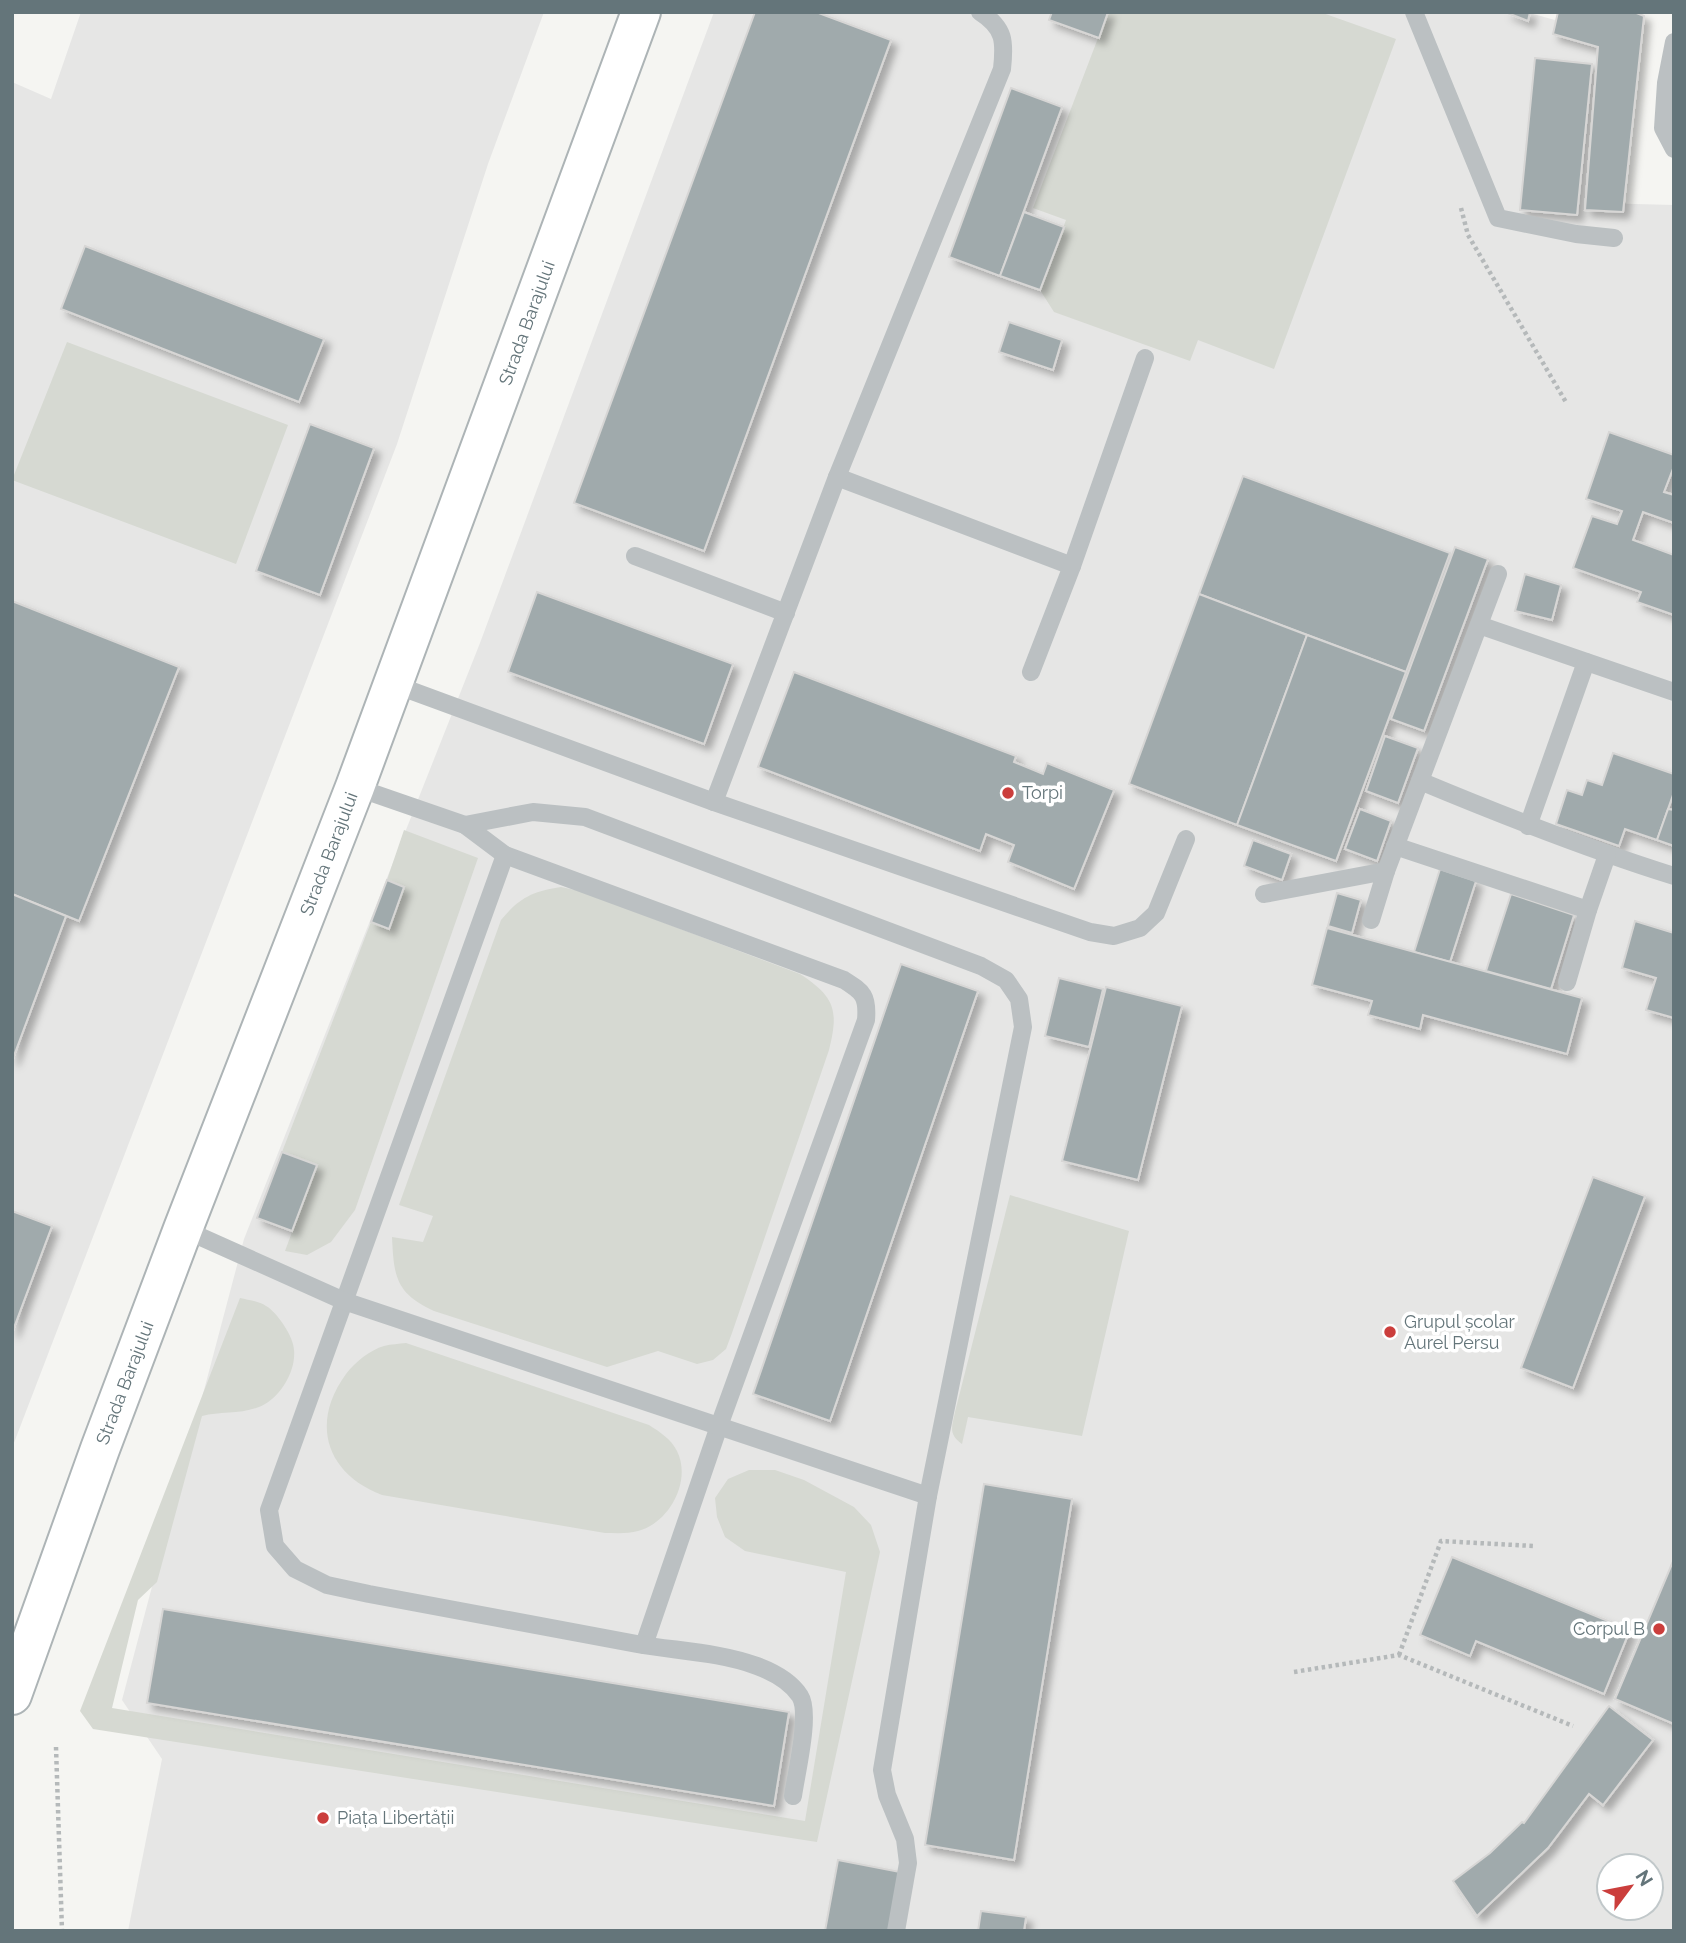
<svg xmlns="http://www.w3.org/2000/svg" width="1686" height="1943" viewBox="0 0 1686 1943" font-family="Raleway,sans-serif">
	<defs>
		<filter id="shadow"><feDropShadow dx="6" dy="6" stdDeviation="3.5" flood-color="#0004"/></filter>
	</defs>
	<rect width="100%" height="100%" fill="#f5f5f2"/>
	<g fill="#e6e6e5" fill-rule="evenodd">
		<path d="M81,12H544L488,164L397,444L12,1448V82L51,99Z"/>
		<path d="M714,12H1526L1609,35L1598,203L1674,205V1931H128L162,1759L122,1700L244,1239L480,643ZM1609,1866H1651V1908H1609Z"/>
	</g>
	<g fill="#d6d9d2">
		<path d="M1108,12H1320L1396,39L1274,369L1198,340L1190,361L1054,312L1040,290L1066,220L1033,208Z"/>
		<path d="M67,342L288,425L236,564L12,480Z"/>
		<path d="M404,830L478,858L355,1210L331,1242L307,1255L285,1251L317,1165L282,1152L371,922L389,928L404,887L387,880Z"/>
		<path d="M561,887L580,891L800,974C835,997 839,1010 829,1050L732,1333L726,1349L713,1360L697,1364L658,1351L607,1367L434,1311C395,1293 394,1276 392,1237L423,1242L433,1216L399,1205L501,920C519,898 533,891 561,887Z"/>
		<path d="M1010,1195L1129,1231L1082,1436L968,1417L962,1444C948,1434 952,1427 955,1412Z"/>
		<path d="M240,1298C248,1300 259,1301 266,1306C277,1312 294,1337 294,1350C296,1370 282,1394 265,1404C246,1415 222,1411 202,1416L157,1582L138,1600L112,1708L805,1821L846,1572L745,1551L725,1537L717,1517L715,1498L728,1479L749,1470H775L804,1480L854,1507L871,1525L880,1552L817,1842L93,1729L80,1711Z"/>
		<path d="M406,1343L649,1425C660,1432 671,1439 677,1451C692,1481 669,1523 638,1531C628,1534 616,1533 605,1533L382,1495C326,1474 310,1423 346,1374C355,1362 370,1350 384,1346C391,1344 399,1344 406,1343Z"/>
	</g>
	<g fill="#a0aaac" stroke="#d7d6d5" stroke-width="2" filter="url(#shadow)">
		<path d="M755,12H816L891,40L704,551L574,503Z"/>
		<path d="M1052,12H1108L1099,38L1049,20Z"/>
		<path d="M1505,12H1530L1528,21Z"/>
		<path d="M1558,12H1634L1644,16L1623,212L1585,210L1598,47L1553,34Z"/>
		<path d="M1535,58L1592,64L1577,215L1520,210Z"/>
		<path d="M1011,88L1062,107L1000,276L949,257Z"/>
		<path d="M1024,212L1064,227L1040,290L1000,276Z"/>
		<path d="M85,246L324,339L299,402L61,309Z"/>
		<path d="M1009,322L1062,340L1053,370L999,352Z"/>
		<path d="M310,424L374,448L320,595L256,571Z"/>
		<path d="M1609,432L1674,455V466L1664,492L1674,495V523L1643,512L1633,540L1674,555V615L1637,602L1641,592L1573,568L1592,516L1617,524L1622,511L1586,499Z"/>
		<path d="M1243,476L1450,553L1406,672L1199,594Z"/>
		<path d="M1455,547L1488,559L1424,731L1391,719Z"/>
		<path d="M1525,574L1561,585L1552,620L1515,611Z"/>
		<path d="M537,592L733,664L704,744L508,672Z"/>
		<path d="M1199,594L1307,635L1237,825L1129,784Z"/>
		<path d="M12,601L179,667L79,921L12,894Z"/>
		<path d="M1307,635L1406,672L1336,861L1237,825Z"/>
		<path d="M794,672L1016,756L1014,762L1043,774L1047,763L1114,790L1074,889L1008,862L1014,845L986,834L980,851L758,767Z"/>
		<path d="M1385,736L1418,748L1398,803L1366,791Z"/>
		<path d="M1613,753L1674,774V792L1657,840L1625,829L1619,846L1556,824L1567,790L1582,795L1587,780L1602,785Z"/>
		<path d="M1360,809L1391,821L1377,861L1345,849Z"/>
		<path d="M1668,809L1674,810V846L1657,840Z"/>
		<path d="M1253,840L1291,854L1282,880L1244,866Z"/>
		<path d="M1440,869L1476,881L1450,962L1414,952Z"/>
		<path d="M387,880L404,887L389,929L371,922Z"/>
		<path d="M1337,893L1361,900L1352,933L1328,926Z"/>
		<path d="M12,894L66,916L12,1061Z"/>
		<path d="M1511,894L1574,915L1551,989L1486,971Z"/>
		<path d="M1635,921L1674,933V1018L1646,1010L1656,978L1622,968Z"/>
		<path d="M1327,928L1582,998L1567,1054L1423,1015L1420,1029L1368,1015L1372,1001L1312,985Z"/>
		<path d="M901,964L978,991L830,1421L753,1394Z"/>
		<path d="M1059,978L1103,989L1089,1047L1045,1036Z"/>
		<path d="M1106,987L1182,1006L1138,1180L1062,1161Z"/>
		<path d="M282,1152L317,1165L292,1231L257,1218Z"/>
		<path d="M1593,1177L1645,1196L1573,1388L1521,1368Z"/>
		<path d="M12,1211L52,1226L12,1333Z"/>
		<path d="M984,1484L1072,1499L1014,1860L925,1845Z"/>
		<path d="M1452,1557L1630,1630L1604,1694L1476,1641L1470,1656L1420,1635Z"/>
		<path d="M1674,1559V1724L1615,1699Z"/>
		<path d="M163,1609L789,1712L774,1806L147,1703Z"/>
		<path d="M1609,1706L1653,1740L1603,1805L1589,1794L1548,1848L1477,1916L1453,1881L1490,1853L1522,1822L1524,1823Z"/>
		<path d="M838,1860L900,1872L889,1931H825Z"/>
		<path d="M981,1911L1026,1917L1024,1931H978Z"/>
	</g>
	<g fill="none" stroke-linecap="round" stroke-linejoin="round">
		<defs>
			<path id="secondary" d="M12,1695L100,1449L183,1229L355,787L641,12"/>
		</defs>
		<use href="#secondary" stroke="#adb4b6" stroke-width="42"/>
		<g stroke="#b5b9ba" stroke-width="4.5" stroke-dasharray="3.5 3.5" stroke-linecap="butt">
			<path d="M1461,208L1468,235L1567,404"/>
			<path d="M1399,1655L1441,1541L1533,1546"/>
			<path d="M1294,1672L1399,1655L1573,1726"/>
			<path d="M56,1747L62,1931"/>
		</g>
		<g stroke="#bbc0c2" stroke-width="18">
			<path d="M1414,12L1498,218L1576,234L1614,238"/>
			<path d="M1674,42L1666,83L1663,128L1674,149"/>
			<path d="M837,477L1072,566"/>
			<path d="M635,556L786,613"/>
			<path d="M1479,625L1674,692"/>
			<path d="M1031,672L1072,566L1145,358"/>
			<path d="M393,684L714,802L1090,932L1114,936L1140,928L1156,913L1186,839"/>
			<path d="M1420,781C1504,816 1587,849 1674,876"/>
			<path d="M355,787L465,825L505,855L844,980C863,992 868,996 866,1020L719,1426L644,1645"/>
			<path d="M714,802L837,477L1002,69C1005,42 1005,28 980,12"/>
			<path d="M465,825L533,812L585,817L981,966L1006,980L1019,999L1023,1027L928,1496L882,1770L887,1795L905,1839L908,1863L896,1931"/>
			<path d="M1528,826L1586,662"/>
			<path d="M1395,846L1588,910"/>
			<path d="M505,855L269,1510L275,1546L295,1569L327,1585L369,1594C458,1611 548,1627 637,1644C676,1651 719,1652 757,1666C773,1672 791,1682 800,1696C811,1713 796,1774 793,1796"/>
			<path d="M1264,894L1386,871"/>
			<path d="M1371,920L1386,871L1498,574"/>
			<path d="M1567,982L1588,910L1607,855"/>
			<path d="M183,1229L344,1301L928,1496"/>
		</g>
		<use href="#secondary" stroke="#fff" stroke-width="38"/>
	</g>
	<g fill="#cb3e3c" stroke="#fff" stroke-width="2.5">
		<circle cx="1008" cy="793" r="7"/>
		<circle cx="1390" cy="1332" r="7"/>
		<circle cx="1659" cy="1629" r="7"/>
		<circle cx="323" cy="1818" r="7"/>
	</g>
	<g text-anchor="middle" stroke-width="7" stroke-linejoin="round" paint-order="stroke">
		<g font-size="18" fill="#64757a" stroke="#fff">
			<text transform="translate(527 323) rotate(-70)" y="6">Strada Barajului</text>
			<text transform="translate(329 854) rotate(-69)" y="6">Strada Barajului</text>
			<text transform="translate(125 1383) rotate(-69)" y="6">Strada Barajului</text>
		</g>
		<g font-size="18" fill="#64757a" stroke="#fff" text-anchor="start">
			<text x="1022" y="799">Torpi</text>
			<text x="1404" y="1328">Grupul școlar<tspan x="1404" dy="21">Aurel Persu</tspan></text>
			<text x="1645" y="1635" text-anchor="end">Corpul B</text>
			<text x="337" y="1824">Piața Libertății</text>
		</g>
	</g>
	<rect width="1686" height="1943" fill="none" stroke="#64757a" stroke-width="28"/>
	<g transform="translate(1630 1887) rotate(58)"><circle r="33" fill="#ffffff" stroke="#c1c8ca" stroke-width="2"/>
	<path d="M0-5L12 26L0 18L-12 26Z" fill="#cb3e3c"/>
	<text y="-10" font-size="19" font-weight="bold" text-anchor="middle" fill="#64757a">N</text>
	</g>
</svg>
